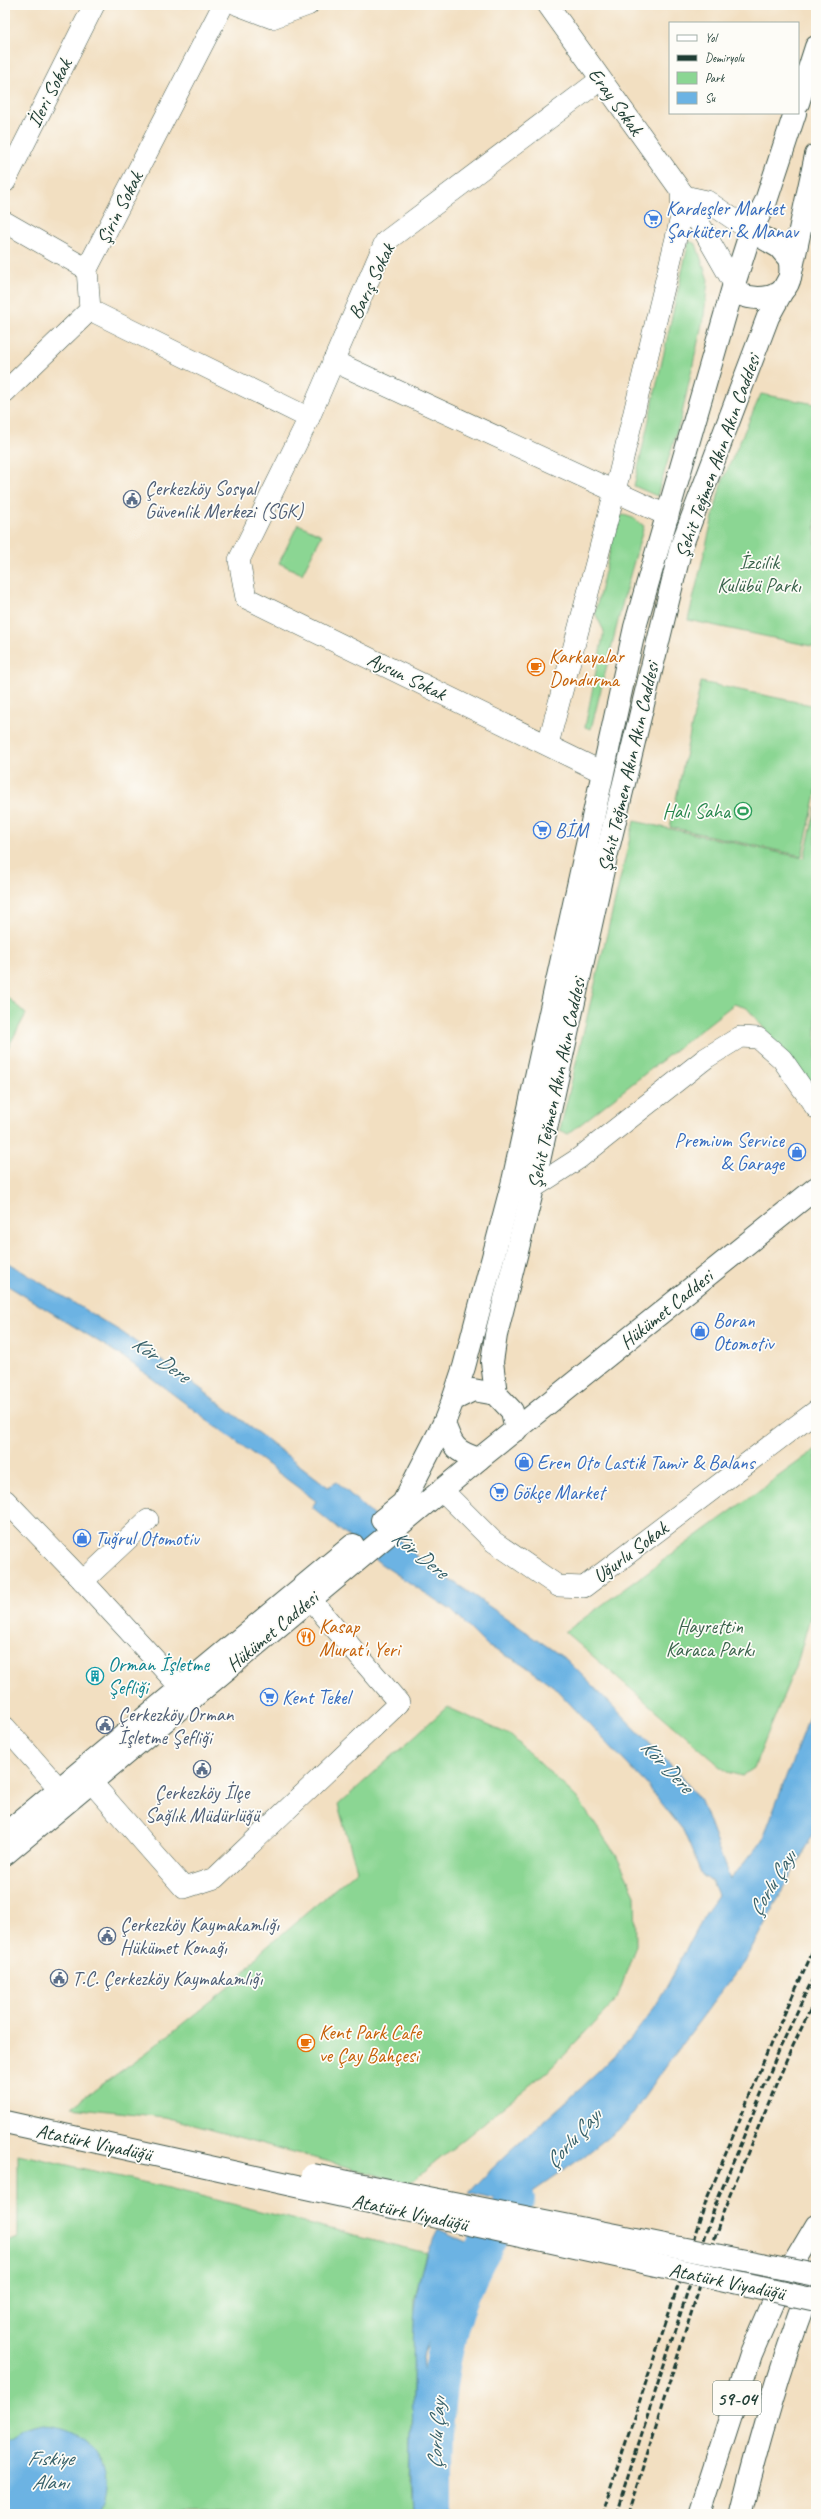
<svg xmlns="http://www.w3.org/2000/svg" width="821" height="2519" viewBox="0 0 821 2519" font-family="Caveat,sans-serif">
	<rect width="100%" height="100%" fill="#fdfcf7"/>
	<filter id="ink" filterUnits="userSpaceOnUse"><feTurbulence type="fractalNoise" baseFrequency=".025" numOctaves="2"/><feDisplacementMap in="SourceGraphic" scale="8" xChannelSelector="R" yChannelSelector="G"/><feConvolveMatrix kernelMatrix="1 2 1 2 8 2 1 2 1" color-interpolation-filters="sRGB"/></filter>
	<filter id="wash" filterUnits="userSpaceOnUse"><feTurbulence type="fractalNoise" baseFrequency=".012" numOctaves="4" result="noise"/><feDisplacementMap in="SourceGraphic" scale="16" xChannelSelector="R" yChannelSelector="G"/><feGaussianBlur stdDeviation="0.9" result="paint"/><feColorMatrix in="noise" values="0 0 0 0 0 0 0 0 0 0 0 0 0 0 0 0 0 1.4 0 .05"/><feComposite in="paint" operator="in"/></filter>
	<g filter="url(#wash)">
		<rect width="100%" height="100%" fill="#f2dfc1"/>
		<g fill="#8bd693" stroke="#558a64">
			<path d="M689,241L696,244L708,280L704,315L681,418L657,496L634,486Z"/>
			<path d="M761,394L815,404L816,647L688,620L721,484Z"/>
			<path d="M624,515L633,518L644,526L625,593L591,729L585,727L604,631L595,613L618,517Z"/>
			<path d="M298,524L322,535L302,574L279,563Z"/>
			<path d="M701,682L816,706V794L802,856L670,827Z"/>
			<path d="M816,808V1091L747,1008L734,1004L568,1134L560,1130L634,821L804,858Z"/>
			<path d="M5,995L26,1014L5,1053Z"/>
			<path d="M816,1449V1596L798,1660L754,1768L742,1776L727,1772L565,1632Z"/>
			<path d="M447,1707L510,1735L577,1798L616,1855L635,1895L636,1945L617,1999L552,2067L409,2184L165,2117L71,2107L146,2053L236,1981L262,1951L357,1870L338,1805Z"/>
			<path d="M18,2154L165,2187L426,2253L415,2297L411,2481L413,2514H5V2243L18,2238Z"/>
		</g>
		<g fill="#6cb3e3" stroke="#46788c">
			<path d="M5,1261L123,1333L201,1389L328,1487L337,1482L419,1558L567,1660L677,1771L701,1801L730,1880L762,1841L816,1698V1829L744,1962L672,2057L627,2122L583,2157L514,2205L469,2193C523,2132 594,2086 644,2022C674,1984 688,1934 718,1896L712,1882L702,1875L683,1830L647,1785L553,1686L521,1663L487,1646L451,1610L381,1564L312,1507L316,1501L122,1356L5,1284Z"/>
			<path d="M438,2229L474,2245L422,2357L440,2514H413C411,2473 412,2433 413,2392C414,2333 409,2283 438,2229Z"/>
			<path d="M43,2425C90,2427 122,2470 98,2514H5V2442L23,2430Z"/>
		</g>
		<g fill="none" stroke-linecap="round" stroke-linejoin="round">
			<path stroke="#6cb3e3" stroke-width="36" d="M434,2514C433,2389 438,2302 517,2199"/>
		</g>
	</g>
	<g filter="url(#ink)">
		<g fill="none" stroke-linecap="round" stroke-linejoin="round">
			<defs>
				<g id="street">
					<path d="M238,5L272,18L308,5"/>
					<path d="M548,5L681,191L734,284"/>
					<path d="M600,80L385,242L309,418L239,560L246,598L602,772"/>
					<path d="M5,182L94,5"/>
					<path d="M684,196L707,201L751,231"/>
					<path d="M5,222L87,269"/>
					<path d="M90,310L309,418"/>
					<path d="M333,361L668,516"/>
					<path d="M5,392L90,310L87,269L223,5"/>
					<path d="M548,744L615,491L682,213L681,191"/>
					<path d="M533,1188L578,1159L706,1058L740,1037L758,1038L782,1059L816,1108"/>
					<path d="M443,1491L494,1542L558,1586L584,1587L816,1411"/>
					<path d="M5,1500L83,1581L192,1700"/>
					<path d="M83,1581L148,1520"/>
					<path d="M5,1727L70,1801"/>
					<path d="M92,1783L184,1888L215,1878L399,1703L310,1599"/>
				</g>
				<g id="secondary">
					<path d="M798,103L816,47"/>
					<path d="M734,284L739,294C756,301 787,300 790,276C791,271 790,265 790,260L779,247L751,231"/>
					<path d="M496,1394L492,1362L496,1335L533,1188L603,870L681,547L768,317L790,277L816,155"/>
					<path d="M453,1400L464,1367L513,1181L635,627L734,284L751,231L766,201L795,113"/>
					<path d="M516,1430L512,1411L496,1394L473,1390L453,1400L444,1423C452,1447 456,1452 479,1459L550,1402L816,1188"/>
					<path d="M382,1520L403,1503L444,1423"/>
					<path d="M5,1834L353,1545"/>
					<path d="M5,1854L479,1459"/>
				</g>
				<g id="primary">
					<path d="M699,2514L751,2354L781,2285L816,2226"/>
					<path d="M741,2514C761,2432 784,2352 816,2273"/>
				</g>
			</defs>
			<use href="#street" stroke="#3f5549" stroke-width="22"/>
			<use href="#secondary" stroke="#3f5549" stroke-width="24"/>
			<use href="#primary" stroke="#3f5549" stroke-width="24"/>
			<use href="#street" stroke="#fff" stroke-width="21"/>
			<use href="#secondary" stroke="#fff" stroke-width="22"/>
			<use href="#primary" stroke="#fff" stroke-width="22"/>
			<g stroke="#1f3d34" stroke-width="3" stroke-dasharray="6 3" stroke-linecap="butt">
				<path d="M602,2514L706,2202L771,2043L816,1945"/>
				<path d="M616,2514L715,2206L780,2048L816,1972"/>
				<path d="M628,2514L724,2209L790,2052L816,1998"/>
			</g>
			<defs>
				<g id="primary-bridge">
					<path d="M5,2122L816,2300"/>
					<path d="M313,2175L816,2275"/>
				</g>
			</defs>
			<use href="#primary-bridge" stroke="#3f5549" stroke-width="24" stroke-linecap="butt"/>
			<use href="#primary-bridge" stroke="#fff" stroke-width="22"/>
		</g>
	</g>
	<defs>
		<symbol id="supermarket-ring" viewBox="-11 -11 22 22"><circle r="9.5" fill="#fdfcf7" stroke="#3f7fe0" stroke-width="1.5"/><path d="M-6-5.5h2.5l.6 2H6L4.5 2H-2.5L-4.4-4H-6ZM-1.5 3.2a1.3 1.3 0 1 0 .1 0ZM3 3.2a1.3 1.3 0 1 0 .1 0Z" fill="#3f7fe0"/></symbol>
		<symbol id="civic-ring" viewBox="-11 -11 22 22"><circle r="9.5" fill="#fdfcf7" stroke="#5c6f8a" stroke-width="1.5"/><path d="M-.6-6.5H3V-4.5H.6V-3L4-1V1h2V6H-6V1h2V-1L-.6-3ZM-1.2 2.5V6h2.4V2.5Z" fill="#5c6f8a"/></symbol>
		<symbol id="cafe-ring" viewBox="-11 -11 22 22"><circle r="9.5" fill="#fdfcf7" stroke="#e8710a" stroke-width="1.5"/><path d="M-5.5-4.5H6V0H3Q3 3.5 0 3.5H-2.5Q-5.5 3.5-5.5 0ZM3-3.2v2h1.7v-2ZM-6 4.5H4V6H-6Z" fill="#e8710a"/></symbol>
		<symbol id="stadium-ring" viewBox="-11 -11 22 22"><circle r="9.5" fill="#fdfcf7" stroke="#2e9e5b" stroke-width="1.5"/><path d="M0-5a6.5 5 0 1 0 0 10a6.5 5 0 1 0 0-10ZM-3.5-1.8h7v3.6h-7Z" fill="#2e9e5b"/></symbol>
		<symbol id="shop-ring" viewBox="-11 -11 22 22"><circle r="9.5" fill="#fdfcf7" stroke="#3f7fe0" stroke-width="1.5"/><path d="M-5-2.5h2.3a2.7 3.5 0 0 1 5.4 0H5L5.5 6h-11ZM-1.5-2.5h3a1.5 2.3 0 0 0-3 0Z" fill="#3f7fe0"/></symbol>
		<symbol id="restaurant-ring" viewBox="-11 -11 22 22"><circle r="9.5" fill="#fdfcf7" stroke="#e8710a" stroke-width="1.5"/><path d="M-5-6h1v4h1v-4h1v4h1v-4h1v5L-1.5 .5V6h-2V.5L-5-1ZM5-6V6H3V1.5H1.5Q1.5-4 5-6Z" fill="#e8710a"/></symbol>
		<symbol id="building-ring" viewBox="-11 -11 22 22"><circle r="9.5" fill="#fdfcf7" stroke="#0f9aa8" stroke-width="1.5"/><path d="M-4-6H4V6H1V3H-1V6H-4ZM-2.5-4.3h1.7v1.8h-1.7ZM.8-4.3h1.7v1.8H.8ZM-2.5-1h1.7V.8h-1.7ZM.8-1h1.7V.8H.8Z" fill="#0f9aa8"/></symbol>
	</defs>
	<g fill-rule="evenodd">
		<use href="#supermarket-ring" x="643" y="209" width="20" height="20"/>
		<use href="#civic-ring" x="122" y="489" width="20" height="20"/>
		<use href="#cafe-ring" x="526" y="657" width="20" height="20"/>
		<use href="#stadium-ring" x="733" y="801" width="20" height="20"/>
		<use href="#supermarket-ring" x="532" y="820" width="20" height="20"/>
		<use href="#shop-ring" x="787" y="1142" width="20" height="20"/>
		<use href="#shop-ring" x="690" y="1321" width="20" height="20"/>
		<use href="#shop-ring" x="514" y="1452" width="20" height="20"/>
		<use href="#supermarket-ring" x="489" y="1482" width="20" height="20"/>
		<use href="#shop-ring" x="72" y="1528" width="20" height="20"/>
		<use href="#restaurant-ring" x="296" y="1627" width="20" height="20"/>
		<use href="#building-ring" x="85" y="1666" width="20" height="20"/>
		<use href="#supermarket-ring" x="259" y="1687" width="20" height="20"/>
		<use href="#civic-ring" x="95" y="1715" width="20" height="20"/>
		<use href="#civic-ring" x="192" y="1759" width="20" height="20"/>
		<use href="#civic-ring" x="97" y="1926" width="20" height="20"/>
		<use href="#civic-ring" x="49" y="1968" width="20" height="20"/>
		<use href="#cafe-ring" x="296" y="2033" width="20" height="20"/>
	</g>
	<g text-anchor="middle" stroke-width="3.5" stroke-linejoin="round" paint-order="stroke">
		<rect fill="#fdfcf7" stroke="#62766e" stroke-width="1" x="713" y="2381" width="48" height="34" rx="3"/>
		<g font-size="19" font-weight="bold" fill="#1f3d34">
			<text x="737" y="2405">59-04</text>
		</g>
		<g font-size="20" fill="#1f3d34" stroke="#fdfcf7">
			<text transform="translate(49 93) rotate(-63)" y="7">İleri Sokak</text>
			<text transform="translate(616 101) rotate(54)" y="7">Eray Sokak</text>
			<text transform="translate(119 208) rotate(-63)" y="7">Şirin Sokak</text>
			<text transform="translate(371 281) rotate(-64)" y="7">Barış Sokak</text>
			<text transform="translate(717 456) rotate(-70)" y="7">Şehit Teğmen Akın Akın Caddesi</text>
			<text transform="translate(407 676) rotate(26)" y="7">Aysun Sokak</text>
			<text transform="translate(628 767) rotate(-77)" y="7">Şehit Teğmen Akın Akın Caddesi</text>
			<text transform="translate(556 1083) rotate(-78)" y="7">Şehit Teğmen Akın Akın Caddesi</text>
			<text transform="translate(666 1309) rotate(-39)" y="7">Hükümet Caddesi</text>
			<text transform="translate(630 1552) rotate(-37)" y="7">Uğurlu Sokak</text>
			<text transform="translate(272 1631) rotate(-40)" y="7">Hükümet Caddesi</text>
			<text transform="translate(94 2142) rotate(12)" y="7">Atatürk Viyadüğü</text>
			<text transform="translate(410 2212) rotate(12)" y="7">Atatürk Viyadüğü</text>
			<text transform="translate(727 2281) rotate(12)" y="7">Atatürk Viyadüğü</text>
		</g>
		<g font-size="20" fill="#366cbe" stroke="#fdfcf7" text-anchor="start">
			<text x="666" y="215">Kardeşler Market<tspan x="666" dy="23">Şarküteri &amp; Manav</tspan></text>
			<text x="555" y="837">BİM</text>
			<text x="784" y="1147" text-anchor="end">Premium Service<tspan x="784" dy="23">&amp; Garage</tspan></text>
			<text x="713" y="1327">Boran<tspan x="713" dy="23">Otomotiv</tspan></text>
			<text x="537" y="1469">Eren Oto Lastik Tamir &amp; Balans</text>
			<text x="512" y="1499">Gökçe Market</text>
			<text x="95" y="1545">Tuğrul Otomotiv</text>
			<text x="282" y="1704">Kent Tekel</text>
		</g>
		<g font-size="20" fill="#4e5e75" stroke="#fdfcf7" text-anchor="start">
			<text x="145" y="495">Çerkezköy Sosyal<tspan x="145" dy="23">Güvenlik Merkezi (SGK)</tspan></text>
			<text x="118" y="1721">Çerkezköy Orman<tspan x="118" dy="23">İşletme Şefliği</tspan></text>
			<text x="202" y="1799" text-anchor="middle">Çerkezköy İlçe<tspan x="202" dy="23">Sağlık Müdürlüğü</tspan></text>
			<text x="120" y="1931">Çerkezköy Kaymakamlığı<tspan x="120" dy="23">Hükümet Konağı</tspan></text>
			<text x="72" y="1985">T.C. Çerkezköy Kaymakamlığı</text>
		</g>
		<g font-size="20" fill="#3a634c" stroke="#fdfcf7">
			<text x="759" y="569">İzcilik<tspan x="759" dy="23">Kulübü Parkı</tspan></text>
			<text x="710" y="1633">Hayrettin<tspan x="710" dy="23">Karaca Parkı</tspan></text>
		</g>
		<g font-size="20" fill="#c56008" stroke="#fdfcf7" text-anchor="start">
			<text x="549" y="663">Karkayalar<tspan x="549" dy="23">Dondurma</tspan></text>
			<text x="319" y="1633">Kasap<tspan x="319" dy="23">Murat'ı Yeri</tspan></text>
			<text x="319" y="2039">Kent Park Cafe<tspan x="319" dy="23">ve Çay Bahçesi</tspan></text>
		</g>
		<g font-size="20" fill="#27864d" stroke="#fdfcf7" text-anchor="end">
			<text x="730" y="818">Halı Saha</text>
		</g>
		<g font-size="20" fill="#0d838f" stroke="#fdfcf7" text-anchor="start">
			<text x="108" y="1671">Orman İşletme<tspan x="108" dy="23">Şefliği</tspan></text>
		</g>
		<g font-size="21" font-style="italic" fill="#366069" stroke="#fdfcf7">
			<text transform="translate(161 1359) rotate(35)" y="7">Kör Dere</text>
			<text transform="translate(420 1554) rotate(38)" y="7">Kör Dere</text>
			<text transform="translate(667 1766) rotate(46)" y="7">Kör Dere</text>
			<text transform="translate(772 1883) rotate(-59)" y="7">Çorlu Çayı</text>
			<text transform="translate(573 2138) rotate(-48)" y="7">Çorlu Çayı</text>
			<text transform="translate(436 2433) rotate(-87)" y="7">Çorlu Çayı</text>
			<text x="50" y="2465">Fıskiye<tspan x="50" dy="24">Alanı</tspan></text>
		</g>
	</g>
	<rect width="821" height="2519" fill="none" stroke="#fdfcf7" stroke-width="20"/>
	<rect x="669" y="22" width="130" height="92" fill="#fdfcf7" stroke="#a4b0a9"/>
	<rect x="677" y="35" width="20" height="6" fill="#ffffff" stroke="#a4b0a9"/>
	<text x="705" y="42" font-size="12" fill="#1f3d34">Yol</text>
	<rect x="677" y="55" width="20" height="6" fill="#1f3d34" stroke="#a4b0a9"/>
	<text x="705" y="62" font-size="12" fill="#1f3d34">Demiryolu</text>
	<rect x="677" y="72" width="20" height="12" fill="#8bd693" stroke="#a4b0a9"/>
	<text x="705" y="82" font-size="12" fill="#1f3d34">Park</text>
	<rect x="677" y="92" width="20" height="12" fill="#6cb3e3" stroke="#a4b0a9"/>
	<text x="705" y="102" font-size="12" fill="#1f3d34">Su</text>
</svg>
